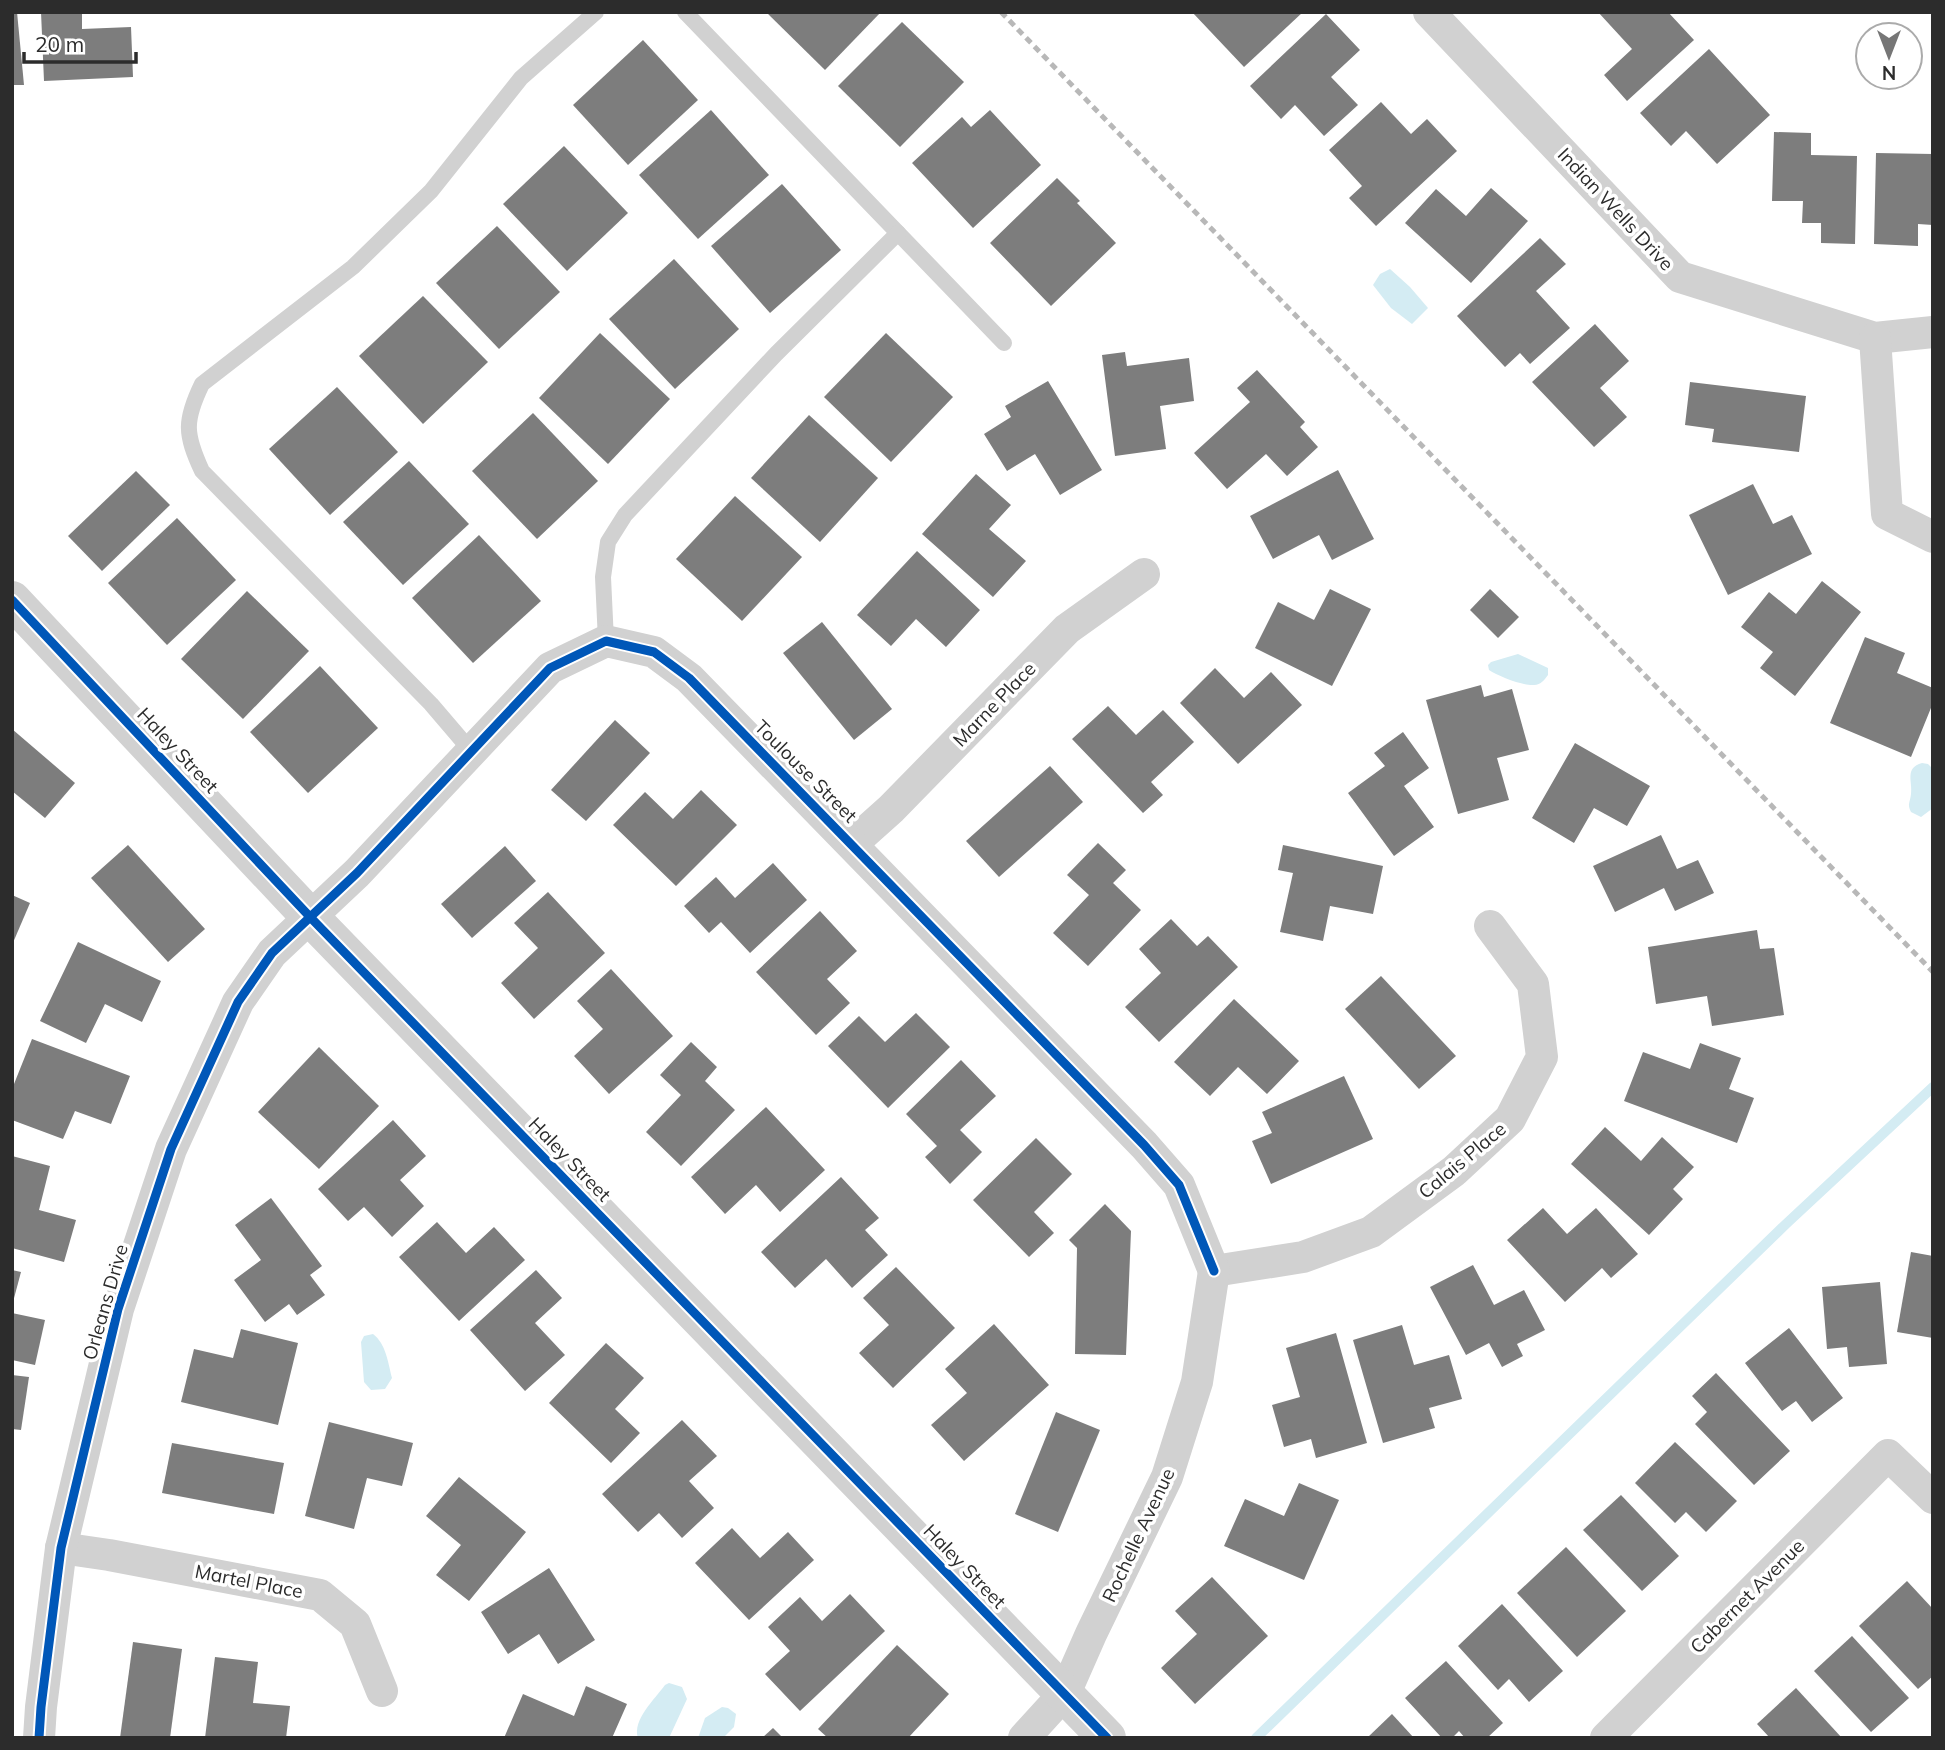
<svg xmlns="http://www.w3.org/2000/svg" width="1945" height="1750" viewBox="0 0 1945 1750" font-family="Mulish,sans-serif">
	<rect width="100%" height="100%" fill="#fff"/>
	<g fill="#d4ecf3">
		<path d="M1390,269L1410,287L1428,308L1412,324L1391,308L1373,285L1380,274Z"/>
		<path d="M1518,654L1548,668V675C1545,679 1541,685 1534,685C1523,686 1498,676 1489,670L1488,665L1491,662Z"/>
		<path d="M1922,763L1928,764L1933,769V808L1921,817L1911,812C1907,804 1910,803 1911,794C1913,782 1904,768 1922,763Z"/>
		<path d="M373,1334C386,1344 388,1362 392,1378L385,1389L371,1390L364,1382L361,1342L364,1336Z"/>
		<path d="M669,1683L682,1687L687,1699L669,1738H638C632,1720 655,1699 665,1685Z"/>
		<path d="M722,1707L728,1708L736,1714L734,1727L723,1738H698L705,1718Z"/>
	</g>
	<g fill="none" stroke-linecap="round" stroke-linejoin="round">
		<path stroke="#d4ecf3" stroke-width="10" d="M1256,1738L1786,1224L1933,1087"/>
	</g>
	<g fill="#7d7d7d">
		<path d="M12,12H17L24,85H12Z"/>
		<path d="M41,12H82V29L131,27L133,77L44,81Z"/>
		<path d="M766,12H881L825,70Z"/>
		<path d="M1192,12H1303L1244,67Z"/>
		<path d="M1598,12H1668L1694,40L1627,101L1604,75L1632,49Z"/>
		<path d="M1326,14L1360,50L1331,77L1358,105L1324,136L1295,105L1281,119L1250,86Z"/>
		<path d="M902,22L964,82L900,147L838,86Z"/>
		<path d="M643,40L698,100L628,165L573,105Z"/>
		<path d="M1709,49L1770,115L1717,164L1686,131L1671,146L1640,113Z"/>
		<path d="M1381,102L1411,134L1427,119L1457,151L1376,226L1349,198L1362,186L1329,150Z"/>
		<path d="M711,110L769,175L698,239L639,175Z"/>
		<path d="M990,110L1041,165L973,228L912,163L962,117L971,127Z"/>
		<path d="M1774,132L1811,133V155L1857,156L1855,244L1821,243V223H1802L1803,201H1772Z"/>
		<path d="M564,146L628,213L567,271L503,204Z"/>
		<path d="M1876,153L1933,154V225L1918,224V246L1874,244Z"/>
		<path d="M1057,178L1080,201L1077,203L1116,243L1051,306L990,243Z"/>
		<path d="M782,184L841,250L770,313L711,246Z"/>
		<path d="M1491,188L1528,221L1471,283L1405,223L1436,189L1466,216Z"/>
		<path d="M497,226L560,292L499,349L436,283Z"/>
		<path d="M1540,238L1566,264L1536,291L1570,328L1530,364L1520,353L1505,367L1457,316Z"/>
		<path d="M674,259L739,329L675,389L609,319Z"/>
		<path d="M423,296L488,362L423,424L359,356Z"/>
		<path d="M1595,324L1629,361L1600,388L1627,417L1594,447L1532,382Z"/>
		<path d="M600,333L670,399L608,464L539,398Z"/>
		<path d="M886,333L953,397L891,462L824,397Z"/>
		<path d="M1125,352L1127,366L1189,358L1194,401L1160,406L1166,449L1115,456L1102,355Z"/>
		<path d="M1257,370L1305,422L1300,427L1318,447L1287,476L1266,454L1227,489L1194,453L1250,402L1237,388Z"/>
		<path d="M1048,381L1102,470L1060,495L1035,454L1007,471L984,434L1011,417L1005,406Z"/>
		<path d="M1690,382L1806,396L1799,452L1712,442L1714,429L1685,425Z"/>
		<path d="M337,387L398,452L330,515L269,449Z"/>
		<path d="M533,413L598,481L537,539L472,471Z"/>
		<path d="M809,415L878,478L820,542L751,478Z"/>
		<path d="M409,461L469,524L403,585L343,522Z"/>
		<path d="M1338,470L1374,539L1332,560L1319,535L1273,559L1250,516Z"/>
		<path d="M136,471L170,505L102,571L68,536Z"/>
		<path d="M976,474L1011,505L989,529L1026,561L993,597L922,534Z"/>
		<path d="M1753,484L1773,524L1792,515L1812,554L1728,595L1689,515Z"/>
		<path d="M735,496L802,557L742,621L676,559Z"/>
		<path d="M177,518L236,580L167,645L108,583Z"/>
		<path d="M479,535L541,601L473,663L412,598Z"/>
		<path d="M917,551L980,610L946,647L916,619L891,646L857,615Z"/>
		<path d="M1822,581L1861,612L1795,696L1760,668L1773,652L1741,627L1769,592L1796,614Z"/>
		<path d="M1330,589L1371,609L1332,686L1255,648L1278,602L1314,620Z"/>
		<path d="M1490,589L1519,617L1498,638L1470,610Z"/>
		<path d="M247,591L309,651L243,719L181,659Z"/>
		<path d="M822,622L892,709L854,740L783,653Z"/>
		<path d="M1865,637L1905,653L1897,673L1933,688V703L1911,757L1830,723Z"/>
		<path d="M320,666L378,728L308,793L250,732Z"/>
		<path d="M1215,668L1244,698L1271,672L1302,705L1238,764L1180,703Z"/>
		<path d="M1481,685L1484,697L1512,689L1529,750L1497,758L1509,800L1458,814L1426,700Z"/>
		<path d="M1108,706L1136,735L1163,710L1194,742L1151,782L1163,795L1143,813L1072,739Z"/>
		<path d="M615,720L650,753L586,821L551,790Z"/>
		<path d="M12,729L75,783L45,818L12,791Z"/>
		<path d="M1403,732L1429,768L1404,786L1434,827L1394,856L1348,793L1385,766L1374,753Z"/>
		<path d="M1575,743L1650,786L1627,826L1594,808L1574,843L1532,818Z"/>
		<path d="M1050,766L1083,802L999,877L966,841Z"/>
		<path d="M701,790L737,825L676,886L613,825L645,792L673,819Z"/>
		<path d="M1661,835L1677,869L1698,860L1714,893L1675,911L1664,888L1615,912L1593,866Z"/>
		<path d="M1098,843L1126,870L1113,883L1141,910L1088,966L1053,933L1089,895L1067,875Z"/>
		<path d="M128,845L205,929L168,962L91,878Z"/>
		<path d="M1283,845L1383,866L1373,914L1330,906L1323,941L1280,932L1293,873L1278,870Z"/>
		<path d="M505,846L536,881L472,938L441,904Z"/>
		<path d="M773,863L807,900L750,953L721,922L709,933L684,906L716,877L735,898Z"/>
		<path d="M548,892L605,953L534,1019L501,983L538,948L514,923Z"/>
		<path d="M12,895L30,903L12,945Z"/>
		<path d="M820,911L857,951L827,979L850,1003L816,1035L756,972Z"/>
		<path d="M1171,919L1197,946L1208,936L1238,967L1159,1042L1125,1007L1161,973L1139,949Z"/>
		<path d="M1757,930L1760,949L1774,948L1784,1015L1712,1026L1707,996L1656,1004L1648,947Z"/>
		<path d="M78,942L161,981L142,1022L105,1004L86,1043L40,1021Z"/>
		<path d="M611,969L673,1036L609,1094L574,1056L603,1029L577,1001Z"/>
		<path d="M1381,976L1456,1056L1419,1089L1345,1009Z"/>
		<path d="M1234,999L1299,1061L1267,1094L1238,1067L1210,1096L1174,1062Z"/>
		<path d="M916,1013L950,1047L888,1108L828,1046L859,1016L885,1042Z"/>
		<path d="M32,1039L130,1076L111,1124L75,1111L63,1139L12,1120V1089Z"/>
		<path d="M691,1042L717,1067L705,1081L735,1110L681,1166L646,1132L681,1095L660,1075Z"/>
		<path d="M1700,1043L1741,1058L1729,1089L1754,1098L1737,1143L1624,1101L1643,1052L1690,1069Z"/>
		<path d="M319,1047L379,1106L319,1169L258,1112Z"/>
		<path d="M961,1060L996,1096L960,1130L982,1152L950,1184L925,1157L937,1146L906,1114Z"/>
		<path d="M1344,1076L1373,1139L1271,1184L1252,1141L1272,1133L1262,1112Z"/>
		<path d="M766,1107L825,1170L780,1212L756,1185L725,1214L691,1177Z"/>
		<path d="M393,1120L426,1156L400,1180L424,1206L392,1237L364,1207L348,1221L318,1189Z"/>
		<path d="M1605,1127L1641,1161L1662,1137L1694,1167L1673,1189L1683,1199L1649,1235L1571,1164Z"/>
		<path d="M1036,1138L1072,1174L1034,1212L1054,1233L1029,1257L973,1200Z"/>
		<path d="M12,1156L50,1166L39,1210L76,1220L64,1262L12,1248Z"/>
		<path d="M841,1177L879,1218L865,1230L888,1255L852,1288L826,1259L795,1288L761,1252Z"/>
		<path d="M271,1198L322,1266L310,1275L325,1295L297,1315L289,1304L265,1322L234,1280L261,1260L235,1225Z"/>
		<path d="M1105,1204L1131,1231L1126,1355L1075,1354L1077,1248L1069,1240Z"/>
		<path d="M1543,1208L1567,1234L1596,1208L1638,1254L1611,1278L1602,1268L1565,1302L1507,1240Z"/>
		<path d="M437,1222L466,1253L494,1227L525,1260L459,1321L399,1257Z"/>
		<path d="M1911,1252L1933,1256V1338L1897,1332Z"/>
		<path d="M1473,1265L1494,1305L1524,1290L1545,1330L1517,1344L1523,1356L1502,1367L1489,1343L1466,1355L1430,1287Z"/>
		<path d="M896,1267L955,1328L893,1388L859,1353L889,1325L863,1298Z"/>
		<path d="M12,1270L21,1272L13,1302H12Z"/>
		<path d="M536,1270L562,1298L535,1323L565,1355L525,1391L470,1330Z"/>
		<path d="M1880,1282L1887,1364L1849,1367L1847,1347L1827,1349L1822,1287Z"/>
		<path d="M12,1313L45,1320L35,1365L12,1360Z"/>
		<path d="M994,1324L1049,1385L964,1461L931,1425L967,1393L945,1369Z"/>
		<path d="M1402,1325L1414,1365L1449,1355L1462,1399L1429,1408L1435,1428L1383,1443L1353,1340Z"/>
		<path d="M1789,1328L1843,1398L1812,1422L1796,1401L1782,1411L1745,1363Z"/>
		<path d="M241,1329L298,1343L278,1425L181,1402L194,1349L233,1358Z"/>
		<path d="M1336,1333L1367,1443L1316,1458L1311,1439L1284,1447L1272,1405L1300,1397L1286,1348Z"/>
		<path d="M606,1343L644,1378L615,1409L640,1433L611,1463L549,1403Z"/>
		<path d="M1716,1373L1790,1451L1754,1485L1695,1424L1707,1412L1692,1396Z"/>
		<path d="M12,1375L29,1377L21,1430L12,1429Z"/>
		<path d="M1056,1412L1100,1430L1058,1532L1015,1514Z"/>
		<path d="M682,1420L717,1456L689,1481L714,1508L682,1538L659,1513L638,1532L602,1494Z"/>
		<path d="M329,1422L413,1443L402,1486L367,1478L354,1529L305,1516Z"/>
		<path d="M1675,1442L1737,1501L1706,1532L1686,1512L1675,1523L1635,1483Z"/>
		<path d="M172,1443L284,1463L274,1514L162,1493Z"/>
		<path d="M459,1477L526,1532L469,1601L436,1575L461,1545L426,1516Z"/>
		<path d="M1299,1483L1339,1500L1304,1580L1224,1546L1245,1499L1284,1516Z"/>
		<path d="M1621,1495L1679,1556L1642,1591L1583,1530Z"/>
		<path d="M732,1528L760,1558L788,1532L814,1560L749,1620L695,1563Z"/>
		<path d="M1566,1547L1626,1611L1577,1657L1517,1593Z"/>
		<path d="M549,1568L595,1640L558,1664L539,1634L508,1654L481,1612Z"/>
		<path d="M1212,1577L1268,1636L1195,1704L1161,1668L1197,1634L1175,1611Z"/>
		<path d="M1907,1581L1933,1609V1676L1918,1689L1859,1626Z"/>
		<path d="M850,1594L885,1631L800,1711L765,1674L790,1651L768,1627L800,1597L822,1621Z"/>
		<path d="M1502,1604L1563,1671L1529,1702L1509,1679L1498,1690L1458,1646Z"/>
		<path d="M1852,1636L1909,1698L1871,1732L1814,1671Z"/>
		<path d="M133,1642L182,1649L170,1738H120Z"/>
		<path d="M897,1645L949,1694L908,1738H828L818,1729Z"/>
		<path d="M215,1657L258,1662L253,1703L290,1706L286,1738H205Z"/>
		<path d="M1446,1661L1503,1723L1487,1738H1465L1459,1731L1452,1738H1442L1405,1698Z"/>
		<path d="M586,1686L627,1704L612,1738H504L523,1694L574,1716Z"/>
		<path d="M1796,1688L1842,1738H1770L1757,1724Z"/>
		<path d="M1392,1714L1414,1738H1367Z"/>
		<path d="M773,1728L783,1738H762Z"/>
	</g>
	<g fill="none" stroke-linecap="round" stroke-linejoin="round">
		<g stroke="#d1d1d1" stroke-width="16">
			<path d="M685,12L1004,343"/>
			<path d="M606,641L603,577L608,542L625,515L776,354L898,233"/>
			<path d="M472,752L431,704L202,471C185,434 184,421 202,384L353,267L431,191L521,78L596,12"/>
		</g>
		<g stroke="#d1d1d1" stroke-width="32">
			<path d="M1429,12L1680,277L1875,338L1933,332"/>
			<path d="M1875,338L1887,514L1933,537"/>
			<path d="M853,843L891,809L1067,629L1144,574"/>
			<path d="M1214,1271L1303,1257L1371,1232L1454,1171L1510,1119L1542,1057L1533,984L1490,926"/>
			<path d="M61,1548L109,1555L320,1595L355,1624L382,1691"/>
			<path d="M39,1738L41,1707L61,1548L118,1309L171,1149L238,1002L272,953L357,873L550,668L606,641L654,652L689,678L1144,1145L1179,1185L1214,1271"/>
			<path d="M1024,1738L1065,1693L1091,1634L1167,1477L1197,1382L1214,1271"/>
			<path d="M1606,1738L1888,1455L1933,1498"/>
		</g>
		<path stroke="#d1d1d1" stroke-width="38" d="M12,600L311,918L1107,1738"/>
		<path stroke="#b8b8b8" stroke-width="5" stroke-dasharray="7 5" stroke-linecap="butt" d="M1001,12L1933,972"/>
		<defs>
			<g id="cycleway">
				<path d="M12,600L311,918L1107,1738"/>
				<path d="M39,1738L41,1707L61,1548L118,1309L171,1149L238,1002L272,953L357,873L550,668L606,641L654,652L689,678L1144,1145L1179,1185L1214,1271"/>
			</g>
		</defs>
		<use href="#cycleway" stroke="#fff" stroke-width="13"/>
		<use href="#cycleway" stroke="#0057b8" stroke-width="9"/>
	</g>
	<g text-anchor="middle" stroke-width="7" stroke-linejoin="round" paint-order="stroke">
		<g font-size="19" fill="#2c2c2c" stroke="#fff">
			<text transform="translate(1616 209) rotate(47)" y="7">Indian Wells Drive</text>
			<text transform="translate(994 704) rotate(-46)" y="7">Marne Place</text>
			<text transform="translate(178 750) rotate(47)" y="7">Haley Street</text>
			<text transform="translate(806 771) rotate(45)" y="7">Toulouse Street</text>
			<text transform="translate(570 1159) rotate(46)" y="7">Haley Street</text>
			<text transform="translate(1462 1160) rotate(-40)" y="7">Calais Place</text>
			<text transform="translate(105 1302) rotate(-74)" y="7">Orleans Drive</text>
			<text transform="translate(1138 1535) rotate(-65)" y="7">Rochelle Avenue</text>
			<text transform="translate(965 1566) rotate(46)" y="7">Haley Street</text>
			<text transform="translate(249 1581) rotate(11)" y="7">Martel Place</text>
			<text transform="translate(1747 1596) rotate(-45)" y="7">Cabernet Avenue</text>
		</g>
	</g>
	<rect width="1945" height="1750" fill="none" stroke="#2c2c2c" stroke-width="28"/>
	<g transform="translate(1889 56) rotate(180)"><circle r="33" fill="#ffffff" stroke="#ababab" stroke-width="2"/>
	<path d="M0-5L12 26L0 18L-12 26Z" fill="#767676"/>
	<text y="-10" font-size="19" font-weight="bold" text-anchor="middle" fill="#2c2c2c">N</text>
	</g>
	<path d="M24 52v10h112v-10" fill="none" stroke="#2c2c2c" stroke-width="3.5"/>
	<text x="35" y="52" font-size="21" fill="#2c2c2c" stroke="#ffffff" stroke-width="5" paint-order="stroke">20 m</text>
</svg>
